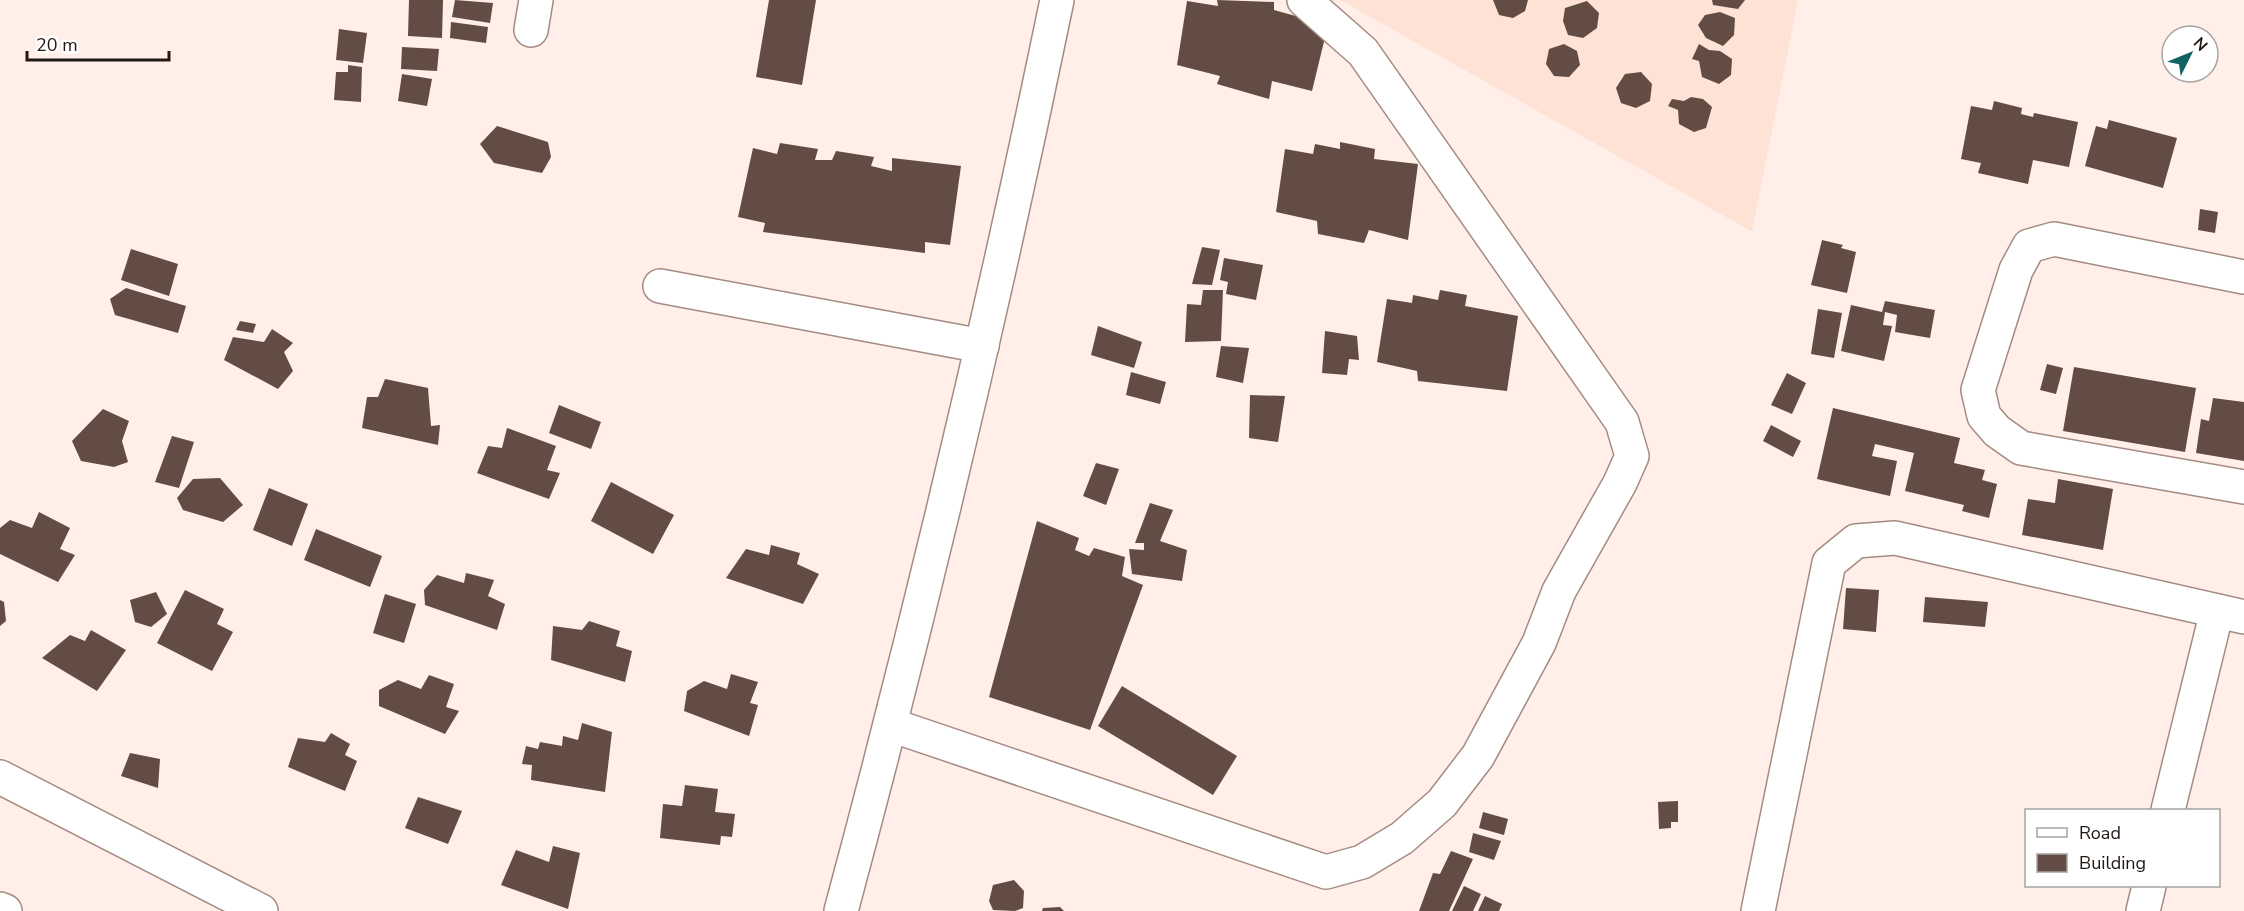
<svg xmlns="http://www.w3.org/2000/svg" width="2244" height="911" viewBox="0 0 2244 911" font-family="'Nunito Sans',sans-serif">
	<rect width="100%" height="100%" fill="#ffefe8"/>
	<path fill="#fee2d6" d="M1340,0H1798L1752,231H1751Z"/>
	<g fill="#624c43">
		<path d="M409,0H443L442,38L408,36Z"/>
		<path d="M455,0L493,3L490,23L452,17Z"/>
		<path d="M769,0H816L802,85L756,77Z"/>
		<path d="M1217,0L1274,2V10L1328,25L1312,91L1272,81L1269,99L1217,84L1220,76L1177,65L1187,1L1218,6Z"/>
		<path d="M1493,0H1528L1525,11L1513,18L1499,15Z"/>
		<path d="M1712,0H1745L1738,9L1713,5Z"/>
		<path d="M1587,1L1599,13L1597,28L1583,38L1568,35L1563,21L1565,8Z"/>
		<path d="M1720,12L1735,18L1734,35L1723,46L1706,38L1698,25L1705,15Z"/>
		<path d="M451,22L488,27L486,43L450,38Z"/>
		<path d="M339,29L367,33L363,63L336,60Z"/>
		<path d="M1564,44L1577,51L1580,65L1569,77L1554,76L1546,64L1549,49Z"/>
		<path d="M1699,44L1709,50L1720,51L1732,59L1731,75L1719,84L1702,77L1699,61L1692,59Z"/>
		<path d="M402,47L439,49L437,71L401,69Z"/>
		<path d="M348,65L362,67L361,102L334,100L336,72H348Z"/>
		<path d="M1641,72L1652,84L1650,101L1636,108L1621,103L1616,88L1625,74Z"/>
		<path d="M402,74L432,79L427,106L398,101Z"/>
		<path d="M1691,97L1703,99L1712,107L1706,128L1694,132L1679,124L1678,110L1668,106L1672,99L1684,101Z"/>
		<path d="M1994,101L2022,108L2021,114L2033,117L2034,113L2078,122L2069,167L2033,160L2028,184L1978,173L1981,163L1961,159L1971,106L1992,110Z"/>
		<path d="M2109,120L2177,138L2163,188L2085,166L2096,126L2107,129Z"/>
		<path d="M497,126L548,142L551,157L542,173L494,163L480,144Z"/>
		<path d="M1340,142L1375,149L1374,159L1418,164L1408,240L1369,230L1364,243L1318,234L1317,221L1276,212L1285,149L1313,154L1315,144L1340,149Z"/>
		<path d="M780,143L818,149L815,160H832L836,151L874,157L871,166L892,171V158L961,166L950,245L925,242V253L763,232L765,223L738,217L753,148L777,154Z"/>
		<path d="M2200,209L2218,212L2215,233L2198,230Z"/>
		<path d="M1822,240L1843,245L1841,248L1856,252L1847,293L1811,285Z"/>
		<path d="M1202,247L1220,250L1212,285L1192,284Z"/>
		<path d="M131,249L178,264L169,296L121,280Z"/>
		<path d="M1224,258L1263,265L1256,300L1226,294L1228,282L1220,280Z"/>
		<path d="M126,288L186,306L178,333L115,315L110,299Z"/>
		<path d="M1203,290H1223L1221,341L1185,342L1187,304L1201,305Z"/>
		<path d="M1440,290L1467,295L1465,306L1518,316L1507,391L1418,381L1417,371L1377,362L1387,299L1412,303L1413,295L1438,300Z"/>
		<path d="M1885,301L1935,310L1930,338L1895,332L1897,315L1885,312L1883,325L1892,326L1884,361L1841,351L1851,305L1882,312Z"/>
		<path d="M1818,309L1842,313L1834,358L1811,354Z"/>
		<path d="M240,321L256,324L253,333L236,330Z"/>
		<path d="M1098,326L1142,342L1134,368L1091,355Z"/>
		<path d="M272,329L293,343L284,352L293,371L278,389L224,360L233,337L264,342Z"/>
		<path d="M1325,331L1357,336L1359,360L1349,359L1347,375L1322,373Z"/>
		<path d="M1221,346L1249,348L1243,383L1216,377Z"/>
		<path d="M2047,364L2063,368L2056,394L2040,390Z"/>
		<path d="M2074,367L2196,388L2185,452L2063,431Z"/>
		<path d="M1131,372L1166,382L1160,404L1126,395Z"/>
		<path d="M1787,373L1806,383L1792,414L1771,405Z"/>
		<path d="M385,379L428,388L431,426L440,425L438,445L362,428L367,397H378Z"/>
		<path d="M1250,395L1285,396L1278,442L1249,438Z"/>
		<path d="M2213,398L2244,402V461L2196,453L2201,419L2209,421Z"/>
		<path d="M559,405L601,422L591,449L549,433Z"/>
		<path d="M1833,408L1960,438L1954,463L1985,470L1982,480L1997,484L1989,518L1962,511L1964,505L1905,491L1914,453L1875,444L1872,456L1897,461L1890,496L1817,479Z"/>
		<path d="M103,409L129,421L122,441L128,462L114,467L81,461L72,441Z"/>
		<path d="M1771,425L1801,441L1793,457L1763,441Z"/>
		<path d="M507,428L556,446L547,470L560,473L549,499L477,473L488,446L502,448Z"/>
		<path d="M172,436L194,442L179,488L155,482Z"/>
		<path d="M1096,463L1119,469L1106,505L1083,496Z"/>
		<path d="M220,478L243,505L223,522L183,510L177,498L193,479Z"/>
		<path d="M2058,479L2113,489L2103,550L2022,535L2028,499L2055,503Z"/>
		<path d="M611,482L674,515L653,554L591,521Z"/>
		<path d="M269,488L308,504L292,546L253,530Z"/>
		<path d="M1150,503L1173,510L1160,541L1187,550L1182,581L1132,574L1129,549L1144,550V543H1135Z"/>
		<path d="M39,512L70,528L60,549L75,555L58,582L0,554V528L10,520L32,528Z"/>
		<path d="M1037,521L1079,538L1075,550L1089,556L1094,548L1125,557L1122,576L1143,585L1090,730L989,697Z"/>
		<path d="M316,529L382,556L370,587L304,560Z"/>
		<path d="M771,545L800,553L797,564L819,574L803,604L726,578L746,549L769,555Z"/>
		<path d="M466,573L494,580L488,596L505,604L497,630L425,605L424,590L437,575L464,583Z"/>
		<path d="M1846,588L1879,590L1876,632L1843,629Z"/>
		<path d="M185,590L224,609L217,624L233,632L212,671L157,643Z"/>
		<path d="M156,592L167,614L151,627L135,622L130,600Z"/>
		<path d="M385,594L416,604L404,643L373,633Z"/>
		<path d="M1925,597L1988,602L1985,627L1923,622Z"/>
		<path d="M0,600L4,602L6,621L0,626Z"/>
		<path d="M589,621L620,631L616,646L632,651L625,682L551,660L553,626L582,630Z"/>
		<path d="M91,630L126,650L97,691L42,658L70,635L85,641Z"/>
		<path d="M731,674L758,682L750,703L758,705L749,736L684,711L687,691L704,681L727,689Z"/>
		<path d="M429,675L454,684L446,707L459,711L445,734L379,706V690L398,680L421,689Z"/>
		<path d="M1122,686L1237,756L1213,795L1098,726Z"/>
		<path d="M582,723L612,732L605,792L531,780L532,765L522,764L526,746L538,749L540,742L562,746L563,736L578,740Z"/>
		<path d="M331,733L350,744L345,755L357,761L345,791L288,767L298,738L325,742Z"/>
		<path d="M130,753L160,759L158,788L121,776Z"/>
		<path d="M685,785L718,789L715,812L735,814L732,837L721,836L720,845L660,838L663,804L682,806Z"/>
		<path d="M418,797L462,811L448,844L405,828Z"/>
		<path d="M1678,801V822H1671V828L1659,829L1658,802Z"/>
		<path d="M1483,812L1508,819L1504,835L1479,828Z"/>
		<path d="M1473,833L1501,841L1494,860L1469,852Z"/>
		<path d="M553,846L580,853L568,909L501,885L516,850L549,862Z"/>
		<path d="M1451,851L1473,859L1449,911H1419L1433,873L1440,874Z"/>
		<path d="M1014,880L1024,891L1023,908L1015,911L993,910L989,901L993,885Z"/>
		<path d="M1464,886L1481,894L1473,911H1452Z"/>
		<path d="M1485,896L1502,904L1499,911H1478Z"/>
		<path d="M1060,907L1064,911H1042L1043,908Z"/>
	</g>
	<g fill="none" stroke-linecap="round" stroke-linejoin="round">
		<defs>
			<g id="minor">
				<path d="M531,30L536,0"/>
				<path d="M2244,277L2054,239L2029,246L2016,270L1978,390L1984,416L1997,431L2021,448L2244,487"/>
				<path d="M660,286L982,346"/>
				<path d="M891,725L1326,872L1362,862L1402,838L1442,803L1478,756L1539,643L1559,591L1620,483L1632,456L1622,422L1363,52L1304,0"/>
				<path d="M0,777L261,911"/>
				<path d="M2168,810L2217,611"/>
				<path d="M0,909L5,911"/>
				<path d="M841,911C922,610 994,306 1057,0"/>
				<path d="M1758,911L1829,563L1856,541L1895,538L2244,617"/>
				<path d="M2143,911L2149,886"/>
			</g>
		</defs>
		<use href="#minor" stroke="#a48b81" stroke-width="36"/>
		<use href="#minor" stroke="#fff" stroke-width="33"/>
	</g>
	<rect x="2025" y="809" width="195" height="78" fill="#ffffff" stroke="#a6a3a1" stroke-width="1.5"/>
	<rect x="2037" y="828" width="30" height="9" fill="#ffffff" stroke="#a6a3a1" stroke-width="1.5"/>
	<text x="2079" y="839" font-size="18" fill="#211814">Road</text>
	<rect x="2037" y="854" width="30" height="18" fill="#624c43" stroke="#a6a3a1" stroke-width="1.5"/>
	<text x="2079" y="869" font-size="18" fill="#211814">Building</text>
	<g transform="translate(2190 54) rotate(47)"><circle r="28" fill="#ffffff" stroke="#a6a3a1" stroke-width="1.5"/>
	<path d="M0-4.5L10 22L0 15L-10 22Z" fill="#116262"/>
	<text y="-9" font-size="16" font-weight="bold" text-anchor="middle" fill="#211814">N</text>
	</g>
	<path d="M27 51v9h142v-9" fill="none" stroke="#211814" stroke-width="3"/>
	<text x="36" y="51" font-size="18" fill="#211814" stroke="#ffffff" stroke-width="4.5" paint-order="stroke">20 m</text>
</svg>
